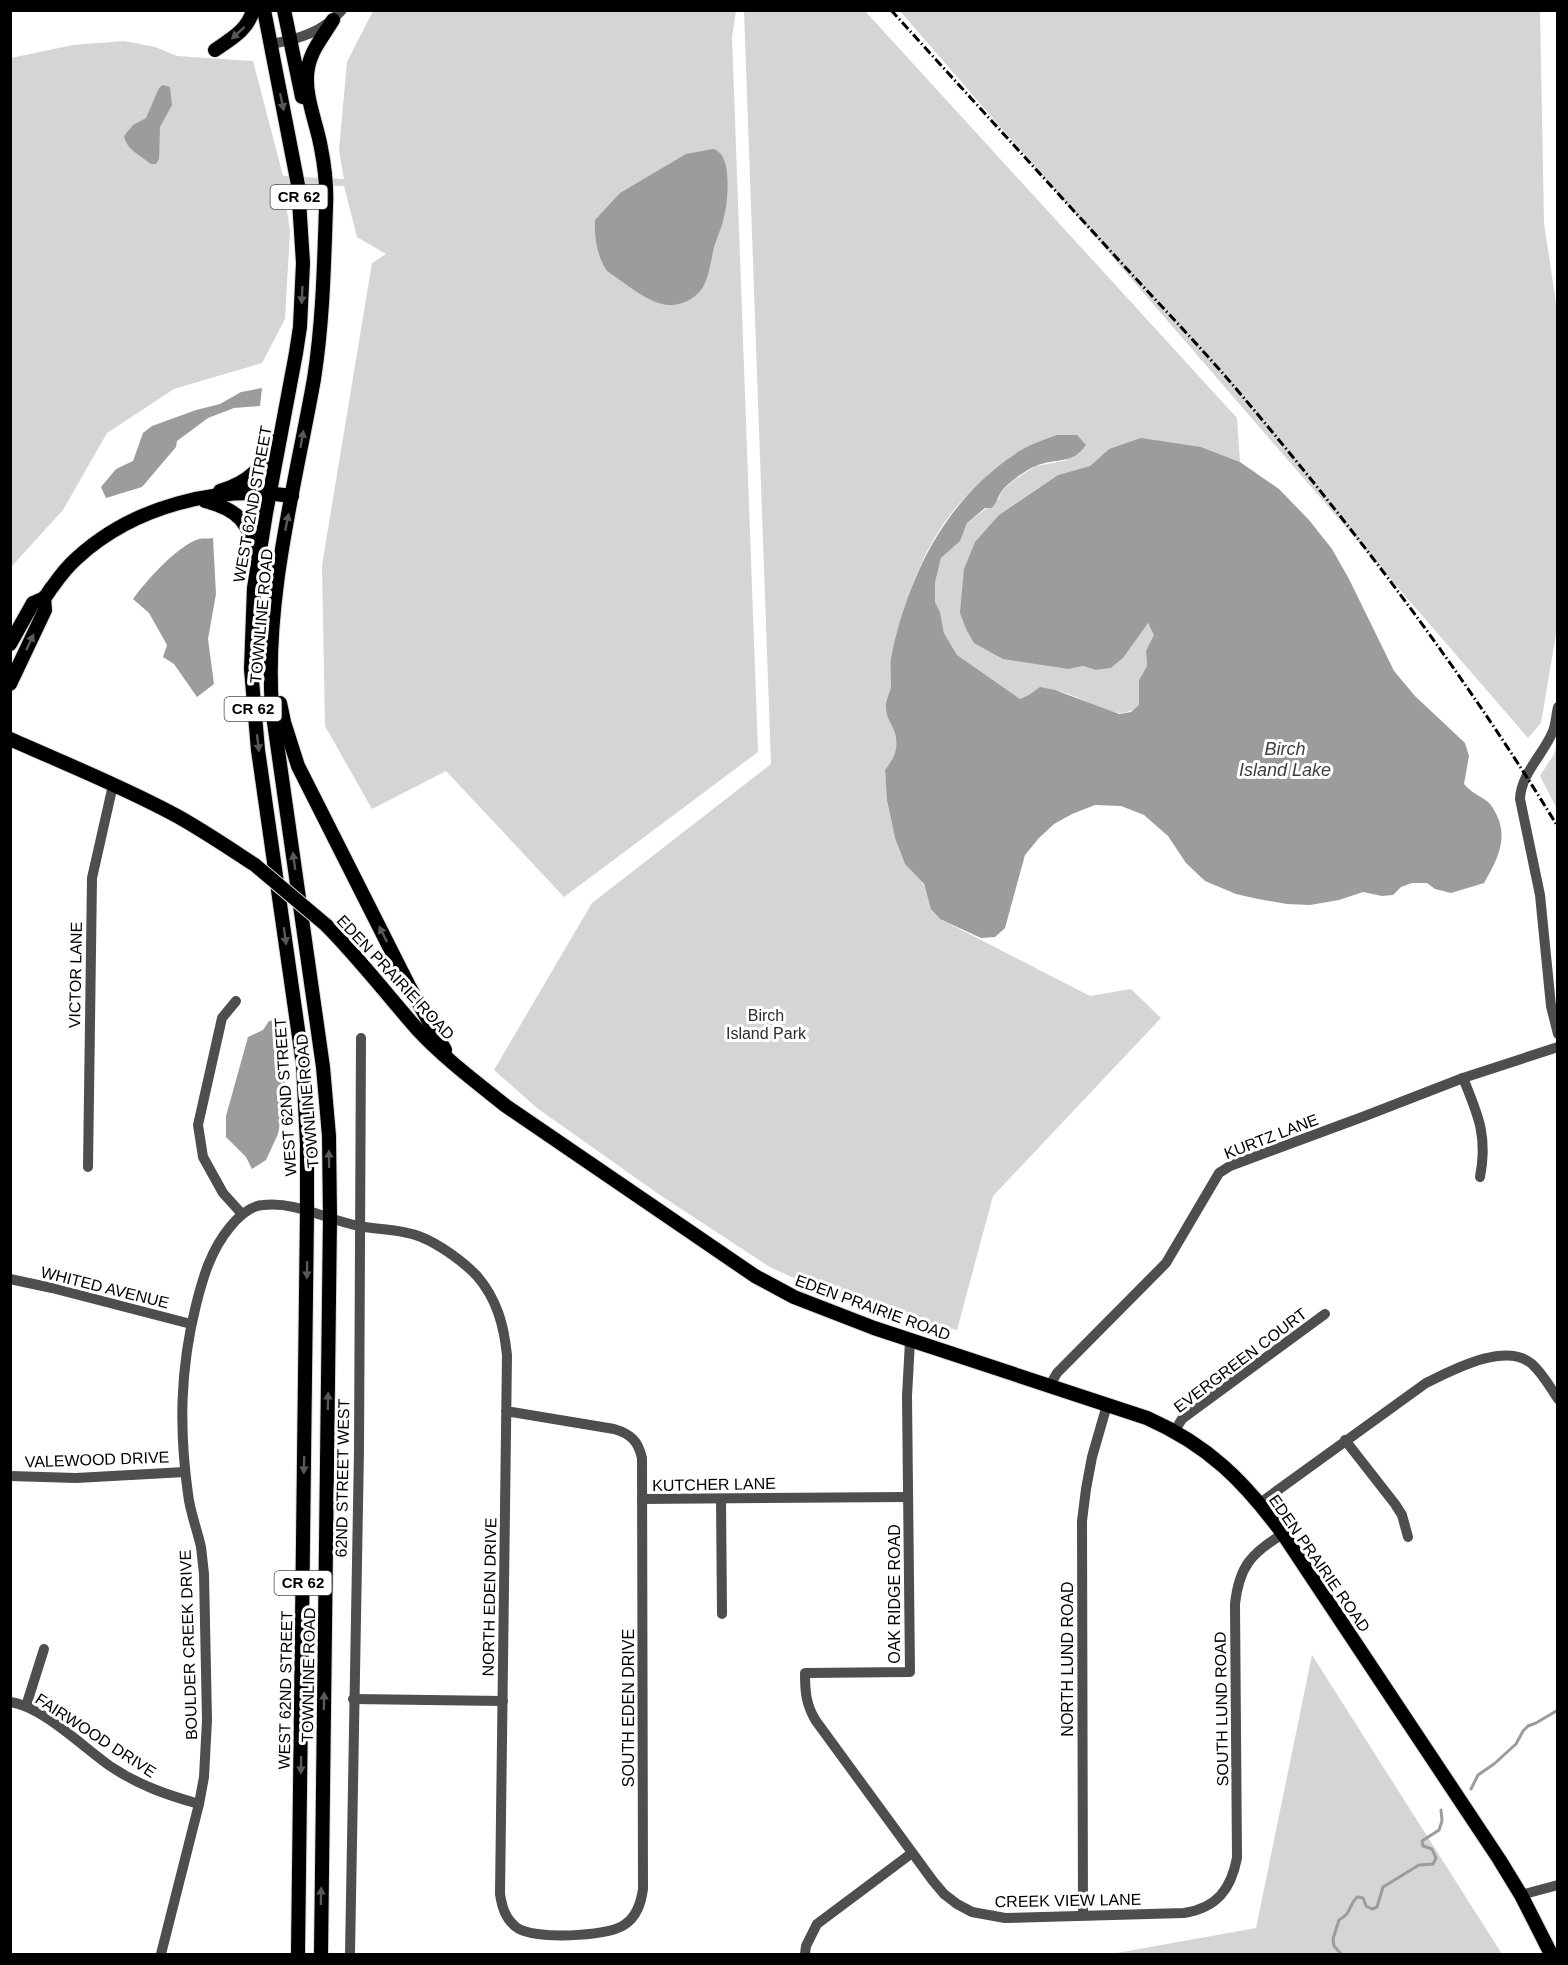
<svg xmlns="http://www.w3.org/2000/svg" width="1568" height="1965" viewBox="0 0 1568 1965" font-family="Helvetica,sans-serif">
	<rect width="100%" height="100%" fill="#fff"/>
	<g fill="#d5d5d5">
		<path d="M373,11H736L732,37L758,752L564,897L446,771L372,809L325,726L322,565L372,263L386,254L357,237L344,186L283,184L290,231L285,319L262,363L174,389L107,433L63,510L11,567V58L73,45L124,41L155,47L177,56L253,61L283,176L344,179L339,150L347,62Z"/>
		<path d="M744,11H865L1237,418L1240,462L1201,447L1109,449L1090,466L1058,475L999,515L1069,669L1083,666L1096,670L1111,668L1123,658L1147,622L1155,635L1146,651L1147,666L1139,680V706C1113,727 1084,694 1056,691C1046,689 1030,695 1020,699L957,655L944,633L940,612L935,602V583L941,558L959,541L967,523L999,499L1001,492L1014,480L1036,466L1069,460L1016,453C996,469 975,485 958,505C922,547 902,605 892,658C890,667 891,676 891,685C890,693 885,700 886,708C886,718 892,724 895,733C900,750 894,758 885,770C887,801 891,832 904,861C909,871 920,877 924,886C931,902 927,905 940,919L1090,996L1131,989L1161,1018L993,1196L957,1330L834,1297L768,1266L657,1193L537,1108L494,1070L592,903L771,764Z"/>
		<path d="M900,11H1540L1544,223L1558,316V622L1541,723L1528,738Z"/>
		<path d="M1557,744V809L1540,776L1554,754Z"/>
		<path d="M1312,1655L1502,1954H1111L1256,1928Z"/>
	</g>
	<g fill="#9c9c9c">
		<path d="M163,85L170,87L172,105L160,127L159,159L156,164H151C141,156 126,149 124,136L133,125L146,118L159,88Z"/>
		<path d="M713,149C733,153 728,201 724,217C722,227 717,237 714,247C711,260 709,277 703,287C696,298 685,304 672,305C652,307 624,282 607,271C597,256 594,237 595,220L620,193L686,154Z"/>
		<path d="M262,388L260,406L234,408L208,418L177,441L176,447L142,487L106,498L101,487L116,469L133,461L143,433L152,426L196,410L220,404L241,392Z"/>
		<path d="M1057,435H1077L1086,445C1071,466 1056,457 1036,466C1027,469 1006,484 1001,492C998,497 997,502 992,508H985L967,523L960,541L941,558L935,583V602L940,612L944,633L957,655L1020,699L1029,695L1040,687L1055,690L1119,714L1131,712L1139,705V680L1147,666L1146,651L1154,635L1148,623L1123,658L1111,668L1096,670L1083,666L1069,669L1003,659L974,643L966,629L960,613L964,569L975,542L999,515L1058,475L1090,466L1109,449L1141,438L1201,447L1240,462L1279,489L1309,520L1332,549L1349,579L1394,671L1415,696L1465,743L1469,756L1464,784C1473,795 1484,797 1490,804C1511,832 1500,856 1484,883L1451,893L1435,889L1427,883H1412L1401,887L1393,895L1382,896L1363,892L1339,900L1310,905L1287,904L1258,899L1236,894L1205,881L1186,863L1168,836L1144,815L1121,806L1095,805L1072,814L1054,824L1039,838L1025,855L1005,928L995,937L981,938L940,919L931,909L924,884L905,864L895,838L887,800L885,770C894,758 899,750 895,733C892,724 886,718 886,708C885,700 890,693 891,686C891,677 890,667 891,658C908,576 944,502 1015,454C1028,445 1043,440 1057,435Z"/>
		<path d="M213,538L216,594L208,639L214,684L197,697L174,664L163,657L167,645L149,613L133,599C146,581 178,545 199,539C203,538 209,539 213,538Z"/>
		<path d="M278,1019L286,1089L278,1134L266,1160L252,1169L246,1157L226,1137V1116L248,1037L263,1030L269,1021Z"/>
	</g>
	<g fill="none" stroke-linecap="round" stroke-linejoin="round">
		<g stroke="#9c9c9c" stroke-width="3">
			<path d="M1471,1789L1478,1775L1494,1764L1516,1744L1523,1731L1528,1726L1536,1723L1558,1710"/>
			<path d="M1341,1954L1334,1946L1333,1939L1339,1920C1352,1913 1348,1906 1357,1897L1363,1898L1366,1906L1372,1909L1377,1907L1383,1887L1419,1865L1433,1864L1436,1858L1432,1849L1423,1846L1422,1841L1439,1830L1442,1821L1441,1810"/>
		</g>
		<defs>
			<g id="major">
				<path d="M264,10L298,185L303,263L300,327L296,353L266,513L254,588L251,669L258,750L303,1065L307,1145V1212L298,1954"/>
				<path d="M284,10L302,97"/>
				<path d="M215,50C231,39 248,30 253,10"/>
				<path d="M220,491C247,483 265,468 272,441"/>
				<path d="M205,501C237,509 252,523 254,557"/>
				<path d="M10,644L33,603C37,601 42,600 45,597C48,594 50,589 53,586C60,576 68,566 77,558C134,506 217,485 292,496"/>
				<path d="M10,684L45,610L44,598"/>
				<path d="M280,703L284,722L298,766L409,986L445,1050"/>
				<path d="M10,739C66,764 124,787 177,816C204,831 229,848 255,865"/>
				<path d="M326,925C359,958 387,995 418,1030C444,1058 476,1082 506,1106L755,1276L794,1297L874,1328L1147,1418C1208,1445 1244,1481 1283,1534L1499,1859L1521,1895L1551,1954"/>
				<path d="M321,1954L330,1217L329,1136L323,1067L272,708C264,600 295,486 314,379C323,321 324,266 326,207C327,188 325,168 321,148C317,123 303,94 308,68C311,50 324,35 333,20"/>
			</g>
		</defs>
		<use href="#major" stroke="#dbdbdb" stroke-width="16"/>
		<g stroke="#4e4e4e" stroke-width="10">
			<path d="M271,44C299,39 323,32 342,10"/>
			<path d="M1558,707C1556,715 1556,724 1553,731C1544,754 1521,773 1520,799L1540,895L1551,1006L1558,1034"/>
			<path d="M236,1001L222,1018L198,1125L203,1157L223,1193L242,1214"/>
			<path d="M1463,1078C1478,1115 1488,1136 1480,1177"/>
			<path d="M88,1167L92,878L113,785"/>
			<path d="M10,1279L52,1288L191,1324"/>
			<path d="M910,1341L907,1396L910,1672L805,1673C805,1692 806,1705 816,1721L933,1881L944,1894L957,1904L972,1912L1005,1918L1184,1913C1217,1908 1231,1889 1237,1858L1235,1604C1239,1567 1251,1553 1283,1534"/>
			<path d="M1050,1385L1057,1373L1166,1263L1219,1173L1230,1166L1365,1116L1463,1078L1558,1047"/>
			<path d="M1175,1430L1182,1419L1325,1314"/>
			<path d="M1345,1440L1395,1504L1402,1515L1408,1537"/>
			<path d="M10,1476L76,1478L185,1472"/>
			<path d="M642,1499L908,1497"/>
			<path d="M721,1499L722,1614"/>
			<path d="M1260,1503L1426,1383C1453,1370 1506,1341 1532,1364C1543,1374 1550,1387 1558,1399"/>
			<path d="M353,1699L503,1701"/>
			<path d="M10,1702C42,1706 84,1748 110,1766C138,1785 167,1795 199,1804"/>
			<path d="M26,1706L44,1649"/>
			<path d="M1521,1895L1558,1885"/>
			<path d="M1083,1915L1082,1521L1086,1489L1092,1457L1107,1405"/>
			<path d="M161,1954L199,1804L204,1777L207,1720L204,1574C203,1565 202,1556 201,1547C197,1529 190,1512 188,1494C179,1429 180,1369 196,1305C203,1277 211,1250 230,1227C238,1217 249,1206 263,1205C296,1201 327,1220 359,1226C380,1230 402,1229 421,1237C439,1244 464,1262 477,1276C497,1299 504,1326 507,1355L500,1894C502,1907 505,1918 516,1927C532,1940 607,1937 624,1925C637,1917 641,1903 643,1889L642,1458C638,1441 631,1434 614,1429L506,1411"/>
			<path d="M350,1954L359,1450L361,1038"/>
			<path d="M805,1954L806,1946L817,1924L912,1853"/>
		</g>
		<use href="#major" stroke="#000" stroke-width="14"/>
		<path stroke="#000" stroke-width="3" stroke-dasharray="9 3 1.5 3" stroke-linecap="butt" d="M891,10C966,93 1041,175 1116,257C1157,302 1199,345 1238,391C1354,528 1464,673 1558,827"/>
		<defs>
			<path id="major-bridge" d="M255,865L326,925"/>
		</defs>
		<use href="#major-bridge" stroke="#dbdbdb" stroke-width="16" stroke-linecap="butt"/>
		<use href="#major-bridge" stroke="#000" stroke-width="14"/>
	</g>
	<defs><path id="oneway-solid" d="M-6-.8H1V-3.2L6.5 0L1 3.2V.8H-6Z" transform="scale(1.5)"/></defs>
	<g fill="#595959">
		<use href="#oneway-solid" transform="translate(238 33) rotate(138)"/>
		<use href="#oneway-solid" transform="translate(282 102) rotate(78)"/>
		<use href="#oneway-solid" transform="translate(302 295) rotate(93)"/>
		<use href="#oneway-solid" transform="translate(302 439) rotate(-80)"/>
		<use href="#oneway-solid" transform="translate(287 522) rotate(-79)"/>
		<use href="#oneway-solid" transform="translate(30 642) rotate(-65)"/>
		<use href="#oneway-solid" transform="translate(258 743) rotate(83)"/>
		<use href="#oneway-solid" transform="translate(294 861) rotate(-98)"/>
		<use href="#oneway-solid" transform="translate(383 934) rotate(-117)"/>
		<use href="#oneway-solid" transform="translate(285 936) rotate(82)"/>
		<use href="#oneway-solid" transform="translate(329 1159) rotate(-91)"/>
		<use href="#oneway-solid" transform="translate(307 1270) rotate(91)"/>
		<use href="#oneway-solid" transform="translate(328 1401) rotate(-89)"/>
		<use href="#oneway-solid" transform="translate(304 1465) rotate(91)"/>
		<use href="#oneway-solid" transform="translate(324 1701) rotate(-89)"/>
		<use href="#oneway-solid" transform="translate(301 1765) rotate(91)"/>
		<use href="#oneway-solid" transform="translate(321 1896) rotate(-89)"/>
	</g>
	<g text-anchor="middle" stroke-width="6" stroke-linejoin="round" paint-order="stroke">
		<g fill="#fff" stroke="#4c4c4c" stroke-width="1.5">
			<rect x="270.5" y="185" width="57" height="24" rx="4.5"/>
			<rect x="224.5" y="697" width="57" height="24" rx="4.5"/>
			<rect x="274.5" y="1571" width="57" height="24" rx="4.5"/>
		</g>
		<g font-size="15" font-weight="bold" fill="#000">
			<text x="299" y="202">CR 62</text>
			<text x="253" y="714">CR 62</text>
			<text x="303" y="1588">CR 62</text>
		</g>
		<g font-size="16" fill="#000" stroke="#fff">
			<text transform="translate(252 504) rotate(-80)" y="6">WEST 62ND STREET</text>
			<text transform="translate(261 616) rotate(-85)" y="6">TOWNLINE ROAD</text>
			<text transform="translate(75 975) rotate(-89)" y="6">VICTOR LANE</text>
			<text transform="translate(396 977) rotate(47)" y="6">EDEN PRAIRIE ROAD</text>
			<text transform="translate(285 1097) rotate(-94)" y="6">WEST 62ND STREET</text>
			<text transform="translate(307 1101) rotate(-95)" y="6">TOWNLINE ROAD</text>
			<text transform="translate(1271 1136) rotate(-21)" y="6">KURTZ LANE</text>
			<text transform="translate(105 1287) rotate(14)" y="6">WHITED AVENUE</text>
			<text transform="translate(873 1307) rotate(20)" y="6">EDEN PRAIRIE ROAD</text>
			<text transform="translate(1240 1360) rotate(-37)" y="6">EVERGREEN COURT</text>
			<text transform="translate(97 1459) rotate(-2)" y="6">VALEWOOD DRIVE</text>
			<text transform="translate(342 1478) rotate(-89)" y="6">62ND STREET WEST</text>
			<text transform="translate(714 1484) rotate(-1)" y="6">KUTCHER LANE</text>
			<text transform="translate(1320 1563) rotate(55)" y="6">EDEN PRAIRIE ROAD</text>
			<text transform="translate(894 1594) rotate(-90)" y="6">OAK RIDGE ROAD</text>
			<text transform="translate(489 1597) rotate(-89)" y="6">NORTH EDEN DRIVE</text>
			<text transform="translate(188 1645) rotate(-92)" y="6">BOULDER CREEK DRIVE</text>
			<text transform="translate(1067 1659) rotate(-90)" y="6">NORTH LUND ROAD</text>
			<text transform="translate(308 1675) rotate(-89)" y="6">TOWNLINE ROAD</text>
			<text transform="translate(285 1690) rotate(-89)" y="6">WEST 62ND STREET</text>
			<text transform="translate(628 1708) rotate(-90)" y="6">SOUTH EDEN DRIVE</text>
			<text transform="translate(1221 1709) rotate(-91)" y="6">SOUTH LUND ROAD</text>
			<text transform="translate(96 1735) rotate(33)" y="6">FAIRWOOD DRIVE</text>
			<text transform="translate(1068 1900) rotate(-1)" y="6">CREEK VIEW LANE</text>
		</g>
		<g font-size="16" fill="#2c2c2c" stroke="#fff">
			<text x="766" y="1021">Birch<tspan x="766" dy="18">Island Park</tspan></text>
		</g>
		<g font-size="18" font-style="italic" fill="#3d3d3d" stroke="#fff">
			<text x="1285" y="755">Birch<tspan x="1285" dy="21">Island Lake</tspan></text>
		</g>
	</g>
	<rect width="1568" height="1965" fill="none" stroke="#000000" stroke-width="24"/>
</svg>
